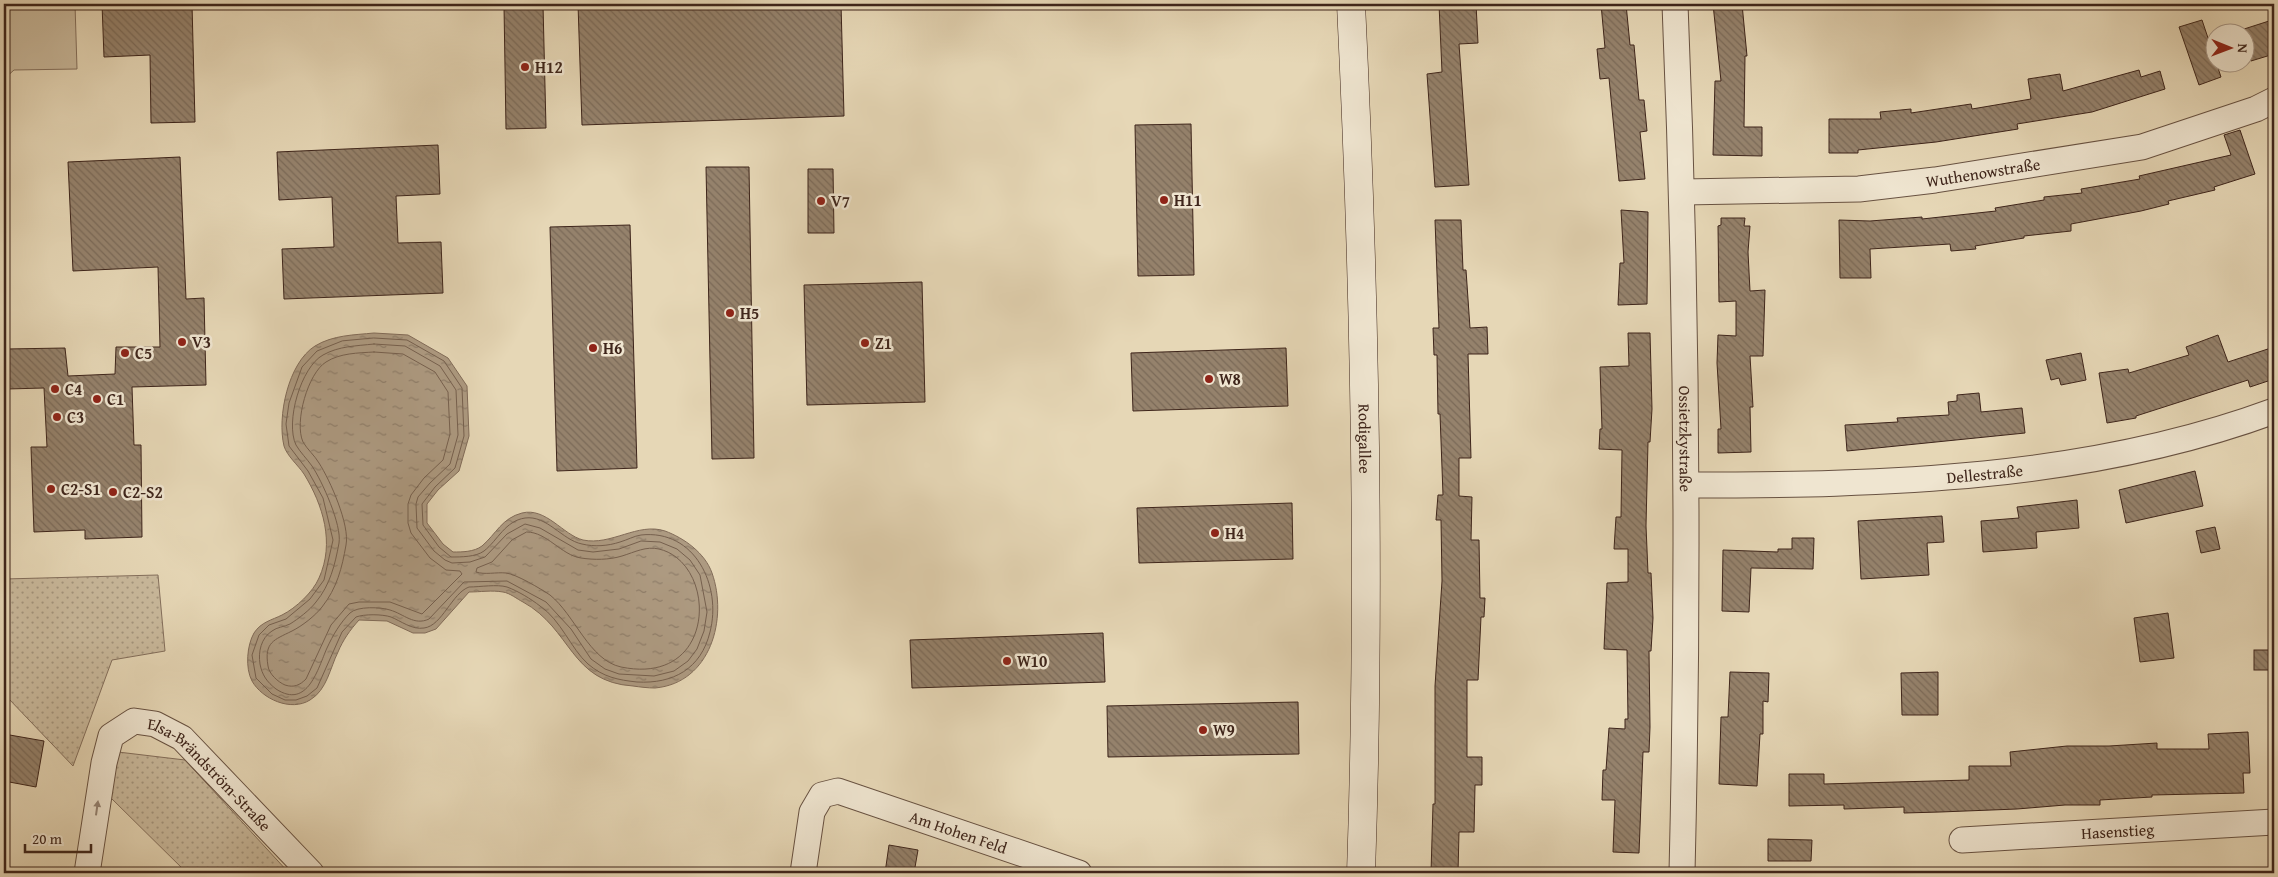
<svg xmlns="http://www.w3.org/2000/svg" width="2278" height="877" viewBox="0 0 2278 877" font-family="'Gentium Book Plus',serif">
	<defs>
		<pattern id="park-dots" width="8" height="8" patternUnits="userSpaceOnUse" patternTransform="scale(1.25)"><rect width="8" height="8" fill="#c9b99c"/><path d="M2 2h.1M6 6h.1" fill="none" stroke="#a5967e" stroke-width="1.8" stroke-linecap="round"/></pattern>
		<pattern id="water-ripples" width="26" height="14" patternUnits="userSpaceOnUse" patternTransform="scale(1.25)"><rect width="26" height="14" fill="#ad9a81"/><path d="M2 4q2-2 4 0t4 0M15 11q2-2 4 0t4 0" fill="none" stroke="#8e7d69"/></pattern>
		<pattern id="building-back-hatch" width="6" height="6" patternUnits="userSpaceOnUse" patternTransform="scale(1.25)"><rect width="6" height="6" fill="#95826c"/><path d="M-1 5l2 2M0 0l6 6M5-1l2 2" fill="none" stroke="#7b6a58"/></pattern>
	</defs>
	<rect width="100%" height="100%" fill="#e6d7b6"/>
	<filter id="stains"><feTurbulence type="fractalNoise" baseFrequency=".004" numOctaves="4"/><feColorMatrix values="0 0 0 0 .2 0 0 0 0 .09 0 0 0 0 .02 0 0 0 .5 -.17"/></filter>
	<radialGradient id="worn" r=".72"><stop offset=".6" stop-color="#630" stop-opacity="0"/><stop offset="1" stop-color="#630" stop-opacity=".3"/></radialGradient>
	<g fill="url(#park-dots)" stroke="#846f5c">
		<path d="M158,575L165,651L112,660L73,766L8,698L4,697V579Z"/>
		<path d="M118,752L185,760L289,873H187L110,797Z"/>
	</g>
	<path fill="#c9b99c" stroke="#846f5c" d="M4,4H75L77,69L14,70L4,79Z"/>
	<path fill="url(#water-ripples)" stroke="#816b58" d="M374,333L408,335L448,358L467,386L469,436L459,471L438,490L427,504V523L443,544L453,552C462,552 474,552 482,546C496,534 502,518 522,513C546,507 563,535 583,540C611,546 638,522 665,531C684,538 705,553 712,573C728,618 711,683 655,688C648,688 640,687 633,686C570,682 572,629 523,602C517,599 510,593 503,592C492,590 480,592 469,592L436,629L425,633H413L387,621L359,620C350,630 343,640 338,652C330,668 327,690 310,700C291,712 262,699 252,681C245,668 247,645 254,633C261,622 272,620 282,615C296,608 313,592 319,578C335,543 323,505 304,474C298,465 287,456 284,446C277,417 288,363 315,346C333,335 354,335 374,333Z"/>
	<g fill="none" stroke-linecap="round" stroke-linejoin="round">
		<g stroke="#76604e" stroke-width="1">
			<path d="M374,338L407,340L444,361L462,388L464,436L455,468L435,487L422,504L423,525L439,547L451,557C461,557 476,557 484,551C498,540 505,521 525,518C547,515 562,540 582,544C594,547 608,546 620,542C627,540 634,536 641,535C695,529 722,586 710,632C701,669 673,684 637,682C618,680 603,677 588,664C571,649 561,620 540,606C531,599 518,591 507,587C497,584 480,587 469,587C452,593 442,626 424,628C412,630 401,621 391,617C382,614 364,614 356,617L342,632L317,688L307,696L296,700H285L272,694L256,678L252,655L259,635L269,625L286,619L310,599L324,580L333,540L323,498L308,471L289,446L286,424L289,403L302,367L317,351L342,341Z"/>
			<path d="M374,344L405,346L440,366L456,390L458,435L450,464L430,483L418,497L416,504L417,528L434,551L445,560L452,563L470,562L485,557L507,534L525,524L540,528L578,550L593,552L619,549L641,541L660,542L677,549L690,560L700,575L707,612L704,631L697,649L688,661L674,671L654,676L619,674L605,669L591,659L571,629L546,602L507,581L464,582L429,619C414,626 404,614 390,610C381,607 357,606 350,613C340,623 333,635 327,648C318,668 308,710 276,689C267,682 262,675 260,664C258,652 261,638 272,631C277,627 284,627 290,624C298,619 310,610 316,602C330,585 335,565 339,543C342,525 322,481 312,466C307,459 300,452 296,445C285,422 301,367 323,355C339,346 356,346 374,344Z"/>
			<path d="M374,352L403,354L435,372L448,392L450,434L443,460L424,478L411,495L408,504V523L411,533L430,558L446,570L460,571L462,574L422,614L390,602H359L349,604L331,625L306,679C300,685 294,688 285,685C278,682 269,674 268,666C264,642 274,640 292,631C302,626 315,616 322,607C337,588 342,568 346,545C350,525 330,480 319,463C315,456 307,449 303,442C294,422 308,373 326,362C340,353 358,353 374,352Z"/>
			<path d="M527,532C547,532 561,555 581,558C594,560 609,560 622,556C635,552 646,546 659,549C718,563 718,687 621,667C589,660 575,615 550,595C541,589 516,574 506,573C496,572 485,575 476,572L477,568L492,562L512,540Z"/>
		</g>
	</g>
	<g fill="url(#building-back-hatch)" stroke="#3e251b">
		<path d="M102,4H192L195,122L151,123L150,55L104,57Z"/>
		<path d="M578,4H841L844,116L582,125Z"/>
		<path d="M1439,4H1476L1478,43L1459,44L1469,185L1435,187L1427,74L1442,72Z"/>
		<path d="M1601,4H1626L1630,45H1634L1639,100H1644L1647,131L1640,132L1645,179L1619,181L1609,78L1600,79L1597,49L1605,48Z"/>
		<path d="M1713,4H1742L1747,56H1745L1744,127H1762V156L1713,155L1715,81H1721Z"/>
		<path d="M543,5L546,128L506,129L504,6Z"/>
		<path d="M2202,20L2221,77L2199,85L2179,27Z"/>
		<path d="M2269,21L2274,38V54L2251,61L2246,44V32H2242L2241,30Z"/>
		<path d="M2139,70L2141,77L2160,71L2165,89L2092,112L2017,124L2018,129L1936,142L1858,150V153H1829V119H1881L1880,112L1911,109V113L1971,104L1972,109L2031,99L2028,79L2060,74L2063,91Z"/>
		<path d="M1191,124L1194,275L1138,276L1135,125Z"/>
		<path d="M2240,130L2255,174L2214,187L2215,190L2168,201L2169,204L2141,211L2071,224V231L2024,236V238L1975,246L1976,249L1951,251L1950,244L1870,249L1871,278H1840L1839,220L1870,221L1922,217V219L1996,211L1995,208L2044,200V197L2082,193L2081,189L2140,179L2139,176L2231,155L2224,135Z"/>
		<path d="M438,145L440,194L396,196L398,243L441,242L443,293L284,299L282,249L334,247L332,197L279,200L277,152Z"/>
		<path d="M180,157L186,299L204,298L206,385L132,387L134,445H141L142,537L85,539V530L34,532L31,447H47L44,388L7,389L6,349L65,348L68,376L115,374L116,347H160L158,267L73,271L68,162Z"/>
		<path d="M706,167H749L754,458L712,459Z"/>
		<path d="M808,169H833L834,233H808Z"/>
		<path d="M1621,210L1648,212L1647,304L1618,305L1620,263H1624Z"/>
		<path d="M1721,218H1745L1744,226H1750L1748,252L1750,291L1765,290L1763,356H1750L1753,407H1750L1751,452L1718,453V429H1721L1717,363L1718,335L1736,336V301L1719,302L1718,226L1721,225Z"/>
		<path d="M1435,220H1461L1463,270H1466L1470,328L1487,327L1488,354H1468L1471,458H1459V496L1472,497L1471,540H1479L1480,598H1485L1484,617H1481L1478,680H1467V757H1482V785H1475L1474,832H1459L1458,873H1431L1433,804H1435V686L1442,581L1441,520H1436L1438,495H1443L1440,414H1438L1437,355H1434L1433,328H1439Z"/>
		<path d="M630,225L637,468L557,471L550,227Z"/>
		<path d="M922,282L925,402L807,405L804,285Z"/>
		<path d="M1628,333H1650L1652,409L1650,442H1648L1646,526L1648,573H1651L1653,618L1651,651H1649L1650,727L1649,752H1643L1639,853L1613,852L1615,800H1602L1603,770H1606L1609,728L1625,729V719H1628L1627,650L1604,649L1607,583L1628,582V549H1614L1616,517H1621L1622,450L1599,449L1600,429H1602L1600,367L1629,366Z"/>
		<path d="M2218,335L2228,362L2274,347V379L2250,387L2248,380L2136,416V418L2107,423L2099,373L2128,369L2129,373L2189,355L2186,347Z"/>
		<path d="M1286,348L1288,406L1133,411L1131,353Z"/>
		<path d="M2081,353L2086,380L2061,385L2059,378L2051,380L2046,360Z"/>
		<path d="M1979,393L1981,412L2022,408L2025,433L1847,451L1845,425L1898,422L1897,418L1949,415L1948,402L1957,401V395Z"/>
		<path d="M2195,471L2203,506L2126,523L2119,490Z"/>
		<path d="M2077,500L2079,528L2036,532L2037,548L1983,552L1981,521L2019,518L2017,507Z"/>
		<path d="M1292,503L1293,559L1139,563L1137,508Z"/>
		<path d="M1942,516L1944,542L1927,543L1929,575L1861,579L1858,521Z"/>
		<path d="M2215,527L2220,549L2201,553L2196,531Z"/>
		<path d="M1792,538H1814L1813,569L1751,568L1749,612L1722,611L1723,550L1778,552V549H1792Z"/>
		<path d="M2168,613L2174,658L2140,662L2134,618Z"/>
		<path d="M1103,633L1105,682L912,688L910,640Z"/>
		<rect x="2254" y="650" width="17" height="20"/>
		<path d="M1730,672L1769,673L1768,702L1763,701V734H1760L1757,786L1719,784L1721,717H1728Z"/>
		<path d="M1938,672V715H1902L1901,673Z"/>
		<path d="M1298,702L1299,754L1108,757L1107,706Z"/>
		<path d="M2248,732L2250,773H2243L2244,793L2152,795V797L2100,800V805H2065L2017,809L1940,812L1904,813V807L1844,809V805L1789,806V774H1824V784L1969,780V766H2011L2010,752L2067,746H2109L2157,743V749H2209L2208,734Z"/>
		<path d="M4,734L44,741L36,787L4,781Z"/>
		<path d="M1768,839L1812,840L1811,861H1768Z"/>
		<path d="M889,845L918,850L914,873H885Z"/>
	</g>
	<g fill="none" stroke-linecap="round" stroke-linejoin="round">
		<defs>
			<g id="street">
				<path id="s1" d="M1675,4C1687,294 1689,583 1682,873"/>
				<path id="s2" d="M1683,192L1859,189L1935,180L2142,147L2256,109L2274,100"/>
				<path id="s3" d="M1687,485C1884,485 2087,480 2274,411"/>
				<path id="s4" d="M1962,840L2274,822"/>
				<path id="s5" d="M87,873L104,763L111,736L134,721L155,724L182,738L311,873"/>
				<path id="s6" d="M803,873L812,812L822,795L838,791L1079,873"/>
			</g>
			<g id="secondary">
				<path id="s7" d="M1351,4C1365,293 1371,584 1361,873"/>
			</g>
		</defs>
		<use href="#street" stroke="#685242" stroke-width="27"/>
		<use href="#secondary" stroke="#3e251b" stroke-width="29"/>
		<use href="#street" stroke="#efe5d0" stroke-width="25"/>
		<use href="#secondary" stroke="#efe5d0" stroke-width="28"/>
	</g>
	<defs><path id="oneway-solid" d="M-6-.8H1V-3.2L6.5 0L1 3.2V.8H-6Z" transform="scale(1.25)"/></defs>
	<use fill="#968576" href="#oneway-solid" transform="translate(97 808) rotate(-82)"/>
	<g fill="#8f2418" stroke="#efe5d0" stroke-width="2">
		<circle cx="525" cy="67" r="5"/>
		<circle cx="1164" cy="200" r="5"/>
		<circle cx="821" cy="201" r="5"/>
		<circle cx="730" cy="313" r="5"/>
		<circle cx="182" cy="342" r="5"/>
		<circle cx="865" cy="343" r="5"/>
		<circle cx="593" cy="348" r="5"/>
		<circle cx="125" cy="353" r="5"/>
		<circle cx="1209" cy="379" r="5"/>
		<circle cx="55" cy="389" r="5"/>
		<circle cx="97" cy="399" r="5"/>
		<circle cx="57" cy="417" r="5"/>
		<circle cx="51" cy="489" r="5"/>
		<circle cx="113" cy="492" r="5"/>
		<circle cx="1215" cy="533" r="5"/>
		<circle cx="1007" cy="661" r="5"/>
		<circle cx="1203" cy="730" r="5"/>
	</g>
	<g text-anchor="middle" stroke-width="5" stroke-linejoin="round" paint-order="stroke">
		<g font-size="16" font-weight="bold" fill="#3e251b" stroke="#efe5d0" text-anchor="start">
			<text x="535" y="73">H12</text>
			<text x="1174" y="206">H11</text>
			<text x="831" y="207">V7</text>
			<text x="740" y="319">H5</text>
			<text x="192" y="348">V3</text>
			<text x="875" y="349">Z1</text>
			<text x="603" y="354">H6</text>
			<text x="135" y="359">C5</text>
			<text x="1219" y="385">W8</text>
			<text x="65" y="395">C4</text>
			<text x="107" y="405">C1</text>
			<text x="67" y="423">C3</text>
			<text x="61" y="495">C2-S1</text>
			<text x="123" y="498">C2-S2</text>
			<text x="1225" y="539">H4</text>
			<text x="1017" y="667">W10</text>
			<text x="1213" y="736">W9</text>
		</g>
		<g font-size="16" fill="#3e251b" stroke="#efe5d0">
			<text dy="6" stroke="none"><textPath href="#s2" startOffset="301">Wuthenowstraße</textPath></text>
			<text dy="6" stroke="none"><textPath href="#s7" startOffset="435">Rodigallee</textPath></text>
			<text dy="6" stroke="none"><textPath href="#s1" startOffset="435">Ossietzkystraße</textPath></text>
			<text dy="6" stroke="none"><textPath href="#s3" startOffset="298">Dellestraße</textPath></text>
			<text dy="6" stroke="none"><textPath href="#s5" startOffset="262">Elsa-Brändström-Straße</textPath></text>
			<text dy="6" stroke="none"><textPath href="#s4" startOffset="156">Hasenstieg</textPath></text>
			<text dy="6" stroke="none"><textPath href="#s6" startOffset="225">Am Hohen Feld</textPath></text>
		</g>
	</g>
	<rect width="2278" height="877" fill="none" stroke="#e6d7b6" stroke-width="20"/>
	<rect x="5" y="5" width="2268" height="867" fill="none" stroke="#3e251b" stroke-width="2.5"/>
	<rect x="10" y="10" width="2258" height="857" fill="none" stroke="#3e251b"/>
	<g transform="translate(2230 48) rotate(91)"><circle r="24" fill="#efe5d0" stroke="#a89888"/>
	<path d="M0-4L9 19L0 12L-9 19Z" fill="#8f2418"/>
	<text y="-8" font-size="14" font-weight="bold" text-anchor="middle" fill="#3e251b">N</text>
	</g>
	<path d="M25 844v8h66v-8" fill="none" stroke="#3e251b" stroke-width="2.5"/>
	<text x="32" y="844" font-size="15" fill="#3e251b" stroke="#efe5d0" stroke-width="4" paint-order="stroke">20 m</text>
	<rect width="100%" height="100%" filter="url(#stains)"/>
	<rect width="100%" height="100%" fill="url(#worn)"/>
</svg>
